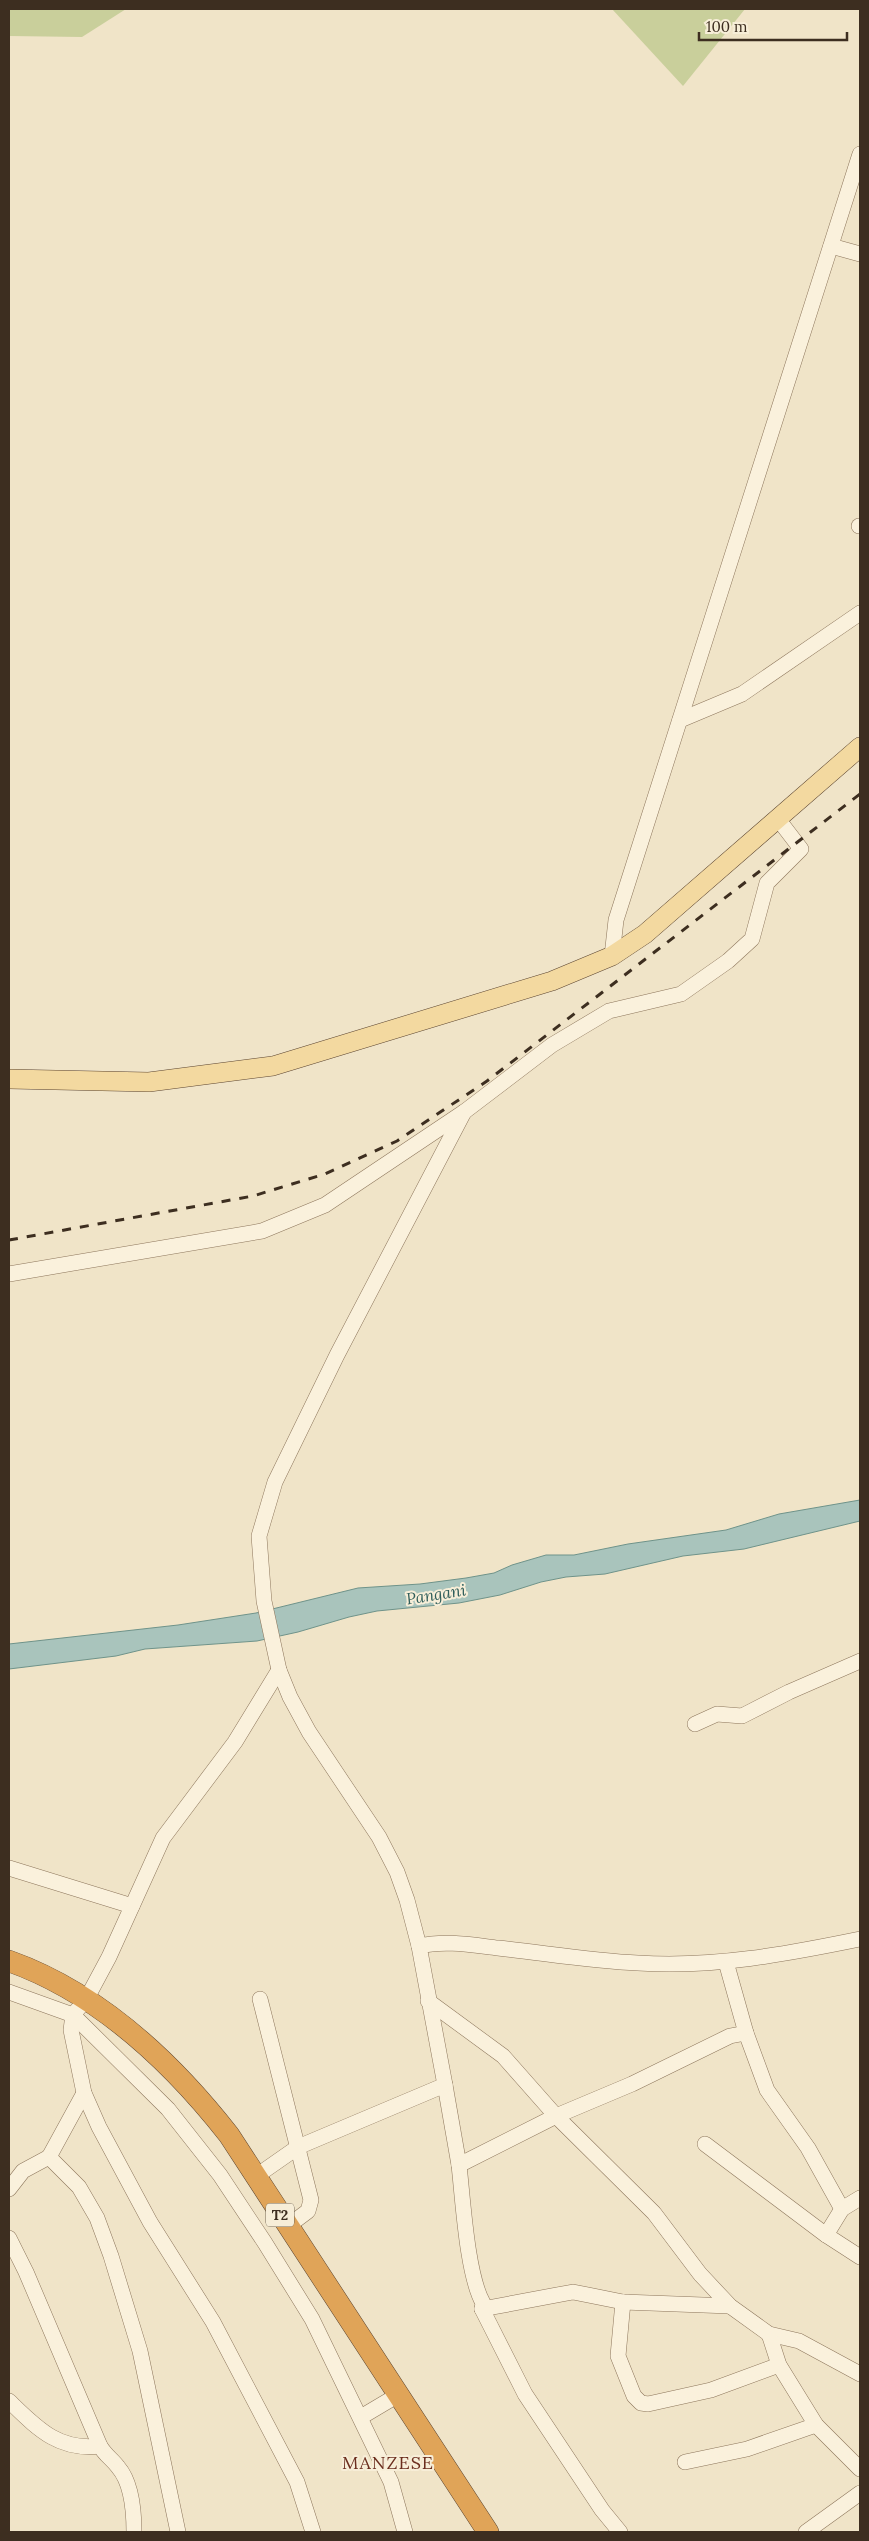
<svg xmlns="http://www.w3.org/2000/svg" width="869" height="2541" viewBox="0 0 869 2541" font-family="Lora,serif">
	<rect width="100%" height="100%" fill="#f0e4c8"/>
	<g fill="#c9cf9b">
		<path d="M9,9H126L82,37L9,36Z"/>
		<path d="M612,9H745L683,86Z"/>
	</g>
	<path fill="#a9c4bc" stroke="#6f938a" d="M860,1500V1521L744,1549L683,1556L605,1574L566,1577L541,1582L500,1595L459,1603L377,1611L349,1617L298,1632L257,1641L145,1649L116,1656L9,1669V1644L178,1625L256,1613L358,1588L420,1584L466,1578L494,1573L512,1565L546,1555H574L628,1544L726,1530L779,1514Z"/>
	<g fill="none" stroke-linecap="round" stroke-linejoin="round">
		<defs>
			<g id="minor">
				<path d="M831,246L860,254"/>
				<path d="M859,526H860"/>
				<path d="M680,720L742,694L860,613"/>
				<path d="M612,956L616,920L860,154"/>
				<path d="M9,1274L262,1231L325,1205L464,1112L552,1045L609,1011L681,994L728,961L752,939L767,883L801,849L778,819"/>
				<path d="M279,1670L235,1742L163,1838L109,1957L87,1998L73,2015L71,2030L84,2093L99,2127L150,2222L213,2322L297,2482L313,2532"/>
				<path d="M695,1724L717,1714L742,1716L789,1692L860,1661"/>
				<path d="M9,1868L132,1906"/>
				<path d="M419,1946C445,1940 472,1945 498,1948C545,1953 591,1961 638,1963C713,1968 787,1954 860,1939"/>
				<path d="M726,1962L746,2033L767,2090L808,2148L842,2209"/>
				<path d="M9,1992L73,2015L168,2109L220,2175L265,2243L312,2319L391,2482L405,2532"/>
				<path d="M260,1999L311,2200L308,2211L288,2226"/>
				<path d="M428,2001L503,2056L556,2116L654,2213L700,2274L730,2306L769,2334L799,2341L860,2374"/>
				<path d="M445,2085L459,2165"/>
				<path d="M705,2144L826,2235L860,2257"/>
				<path d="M49,2157L84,2093"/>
				<path d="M255,2177L298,2147L445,2085L419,1946L407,1900L397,1872L379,1837L309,1732L290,1697L279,1670L264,1601L259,1536L275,1482L337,1355L464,1112"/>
				<path d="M9,2189L23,2171L49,2157L79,2187L97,2218L111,2256L140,2351L178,2532"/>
				<path d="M826,2235L842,2209L860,2198"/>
				<path d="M9,2238L26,2272L100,2446C105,2455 112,2459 118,2467C132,2483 134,2512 134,2532"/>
				<path d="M623,2302L618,2356L634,2396L641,2403L648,2404L711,2390L779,2365"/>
				<path d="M482,2309L573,2292L623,2302L730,2306"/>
				<path d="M769,2334L779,2365L816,2425L860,2469"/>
				<path d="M9,2401C37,2428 58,2451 100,2446"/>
				<path d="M361,2417L398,2395"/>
				<path d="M685,2462L747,2449L816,2425"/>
				<path d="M620,2532L602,2510L525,2394L482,2309L483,2303C467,2275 463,2200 459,2165L556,2116L632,2084L730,2036L746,2033"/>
				<path d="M806,2532L860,2493"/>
			</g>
			<path id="major" d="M9,1079L149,1082L273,1066L552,981L612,956L645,934L860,747"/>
			<path id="highway" d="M9,1961C99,1993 171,2061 229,2135L488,2532"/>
		</defs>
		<use href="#minor" stroke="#8d765c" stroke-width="16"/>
		<use href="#major" stroke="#5b4430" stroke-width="20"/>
		<use href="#highway" stroke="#5b4430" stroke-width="22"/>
		<use href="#minor" stroke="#faf1dc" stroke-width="15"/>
		<use href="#major" stroke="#f3d9a0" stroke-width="19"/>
		<use href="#highway" stroke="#e0a458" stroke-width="21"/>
		<path stroke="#3d2e20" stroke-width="3" stroke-dasharray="9 9" stroke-linecap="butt" d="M9,1240L253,1196L325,1174L397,1141L487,1081L860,794"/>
	</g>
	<g text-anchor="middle" stroke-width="4" stroke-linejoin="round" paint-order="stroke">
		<rect fill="#f7eed8" stroke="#756857" stroke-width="1" x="266" y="2203.5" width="28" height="23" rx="4"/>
		<g font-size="14" font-weight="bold" fill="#3d2e20">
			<text x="280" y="2220">T2</text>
		</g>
		<g font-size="16" font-style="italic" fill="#2f5d5a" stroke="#f7eed8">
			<text transform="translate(436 1594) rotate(-9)" y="6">Pangani</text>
		</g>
		<g font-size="18" letter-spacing="1" fill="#6b2e1e" stroke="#f7eed8">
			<text x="388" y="2469">MANZESE</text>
		</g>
	</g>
	<rect width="869" height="2541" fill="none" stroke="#3d2e20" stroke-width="20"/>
	<path d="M699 32v8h148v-8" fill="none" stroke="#3d2e20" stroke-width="2.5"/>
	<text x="706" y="32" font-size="15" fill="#3d2e20" stroke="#f7eed8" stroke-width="4" paint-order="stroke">100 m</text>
</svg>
